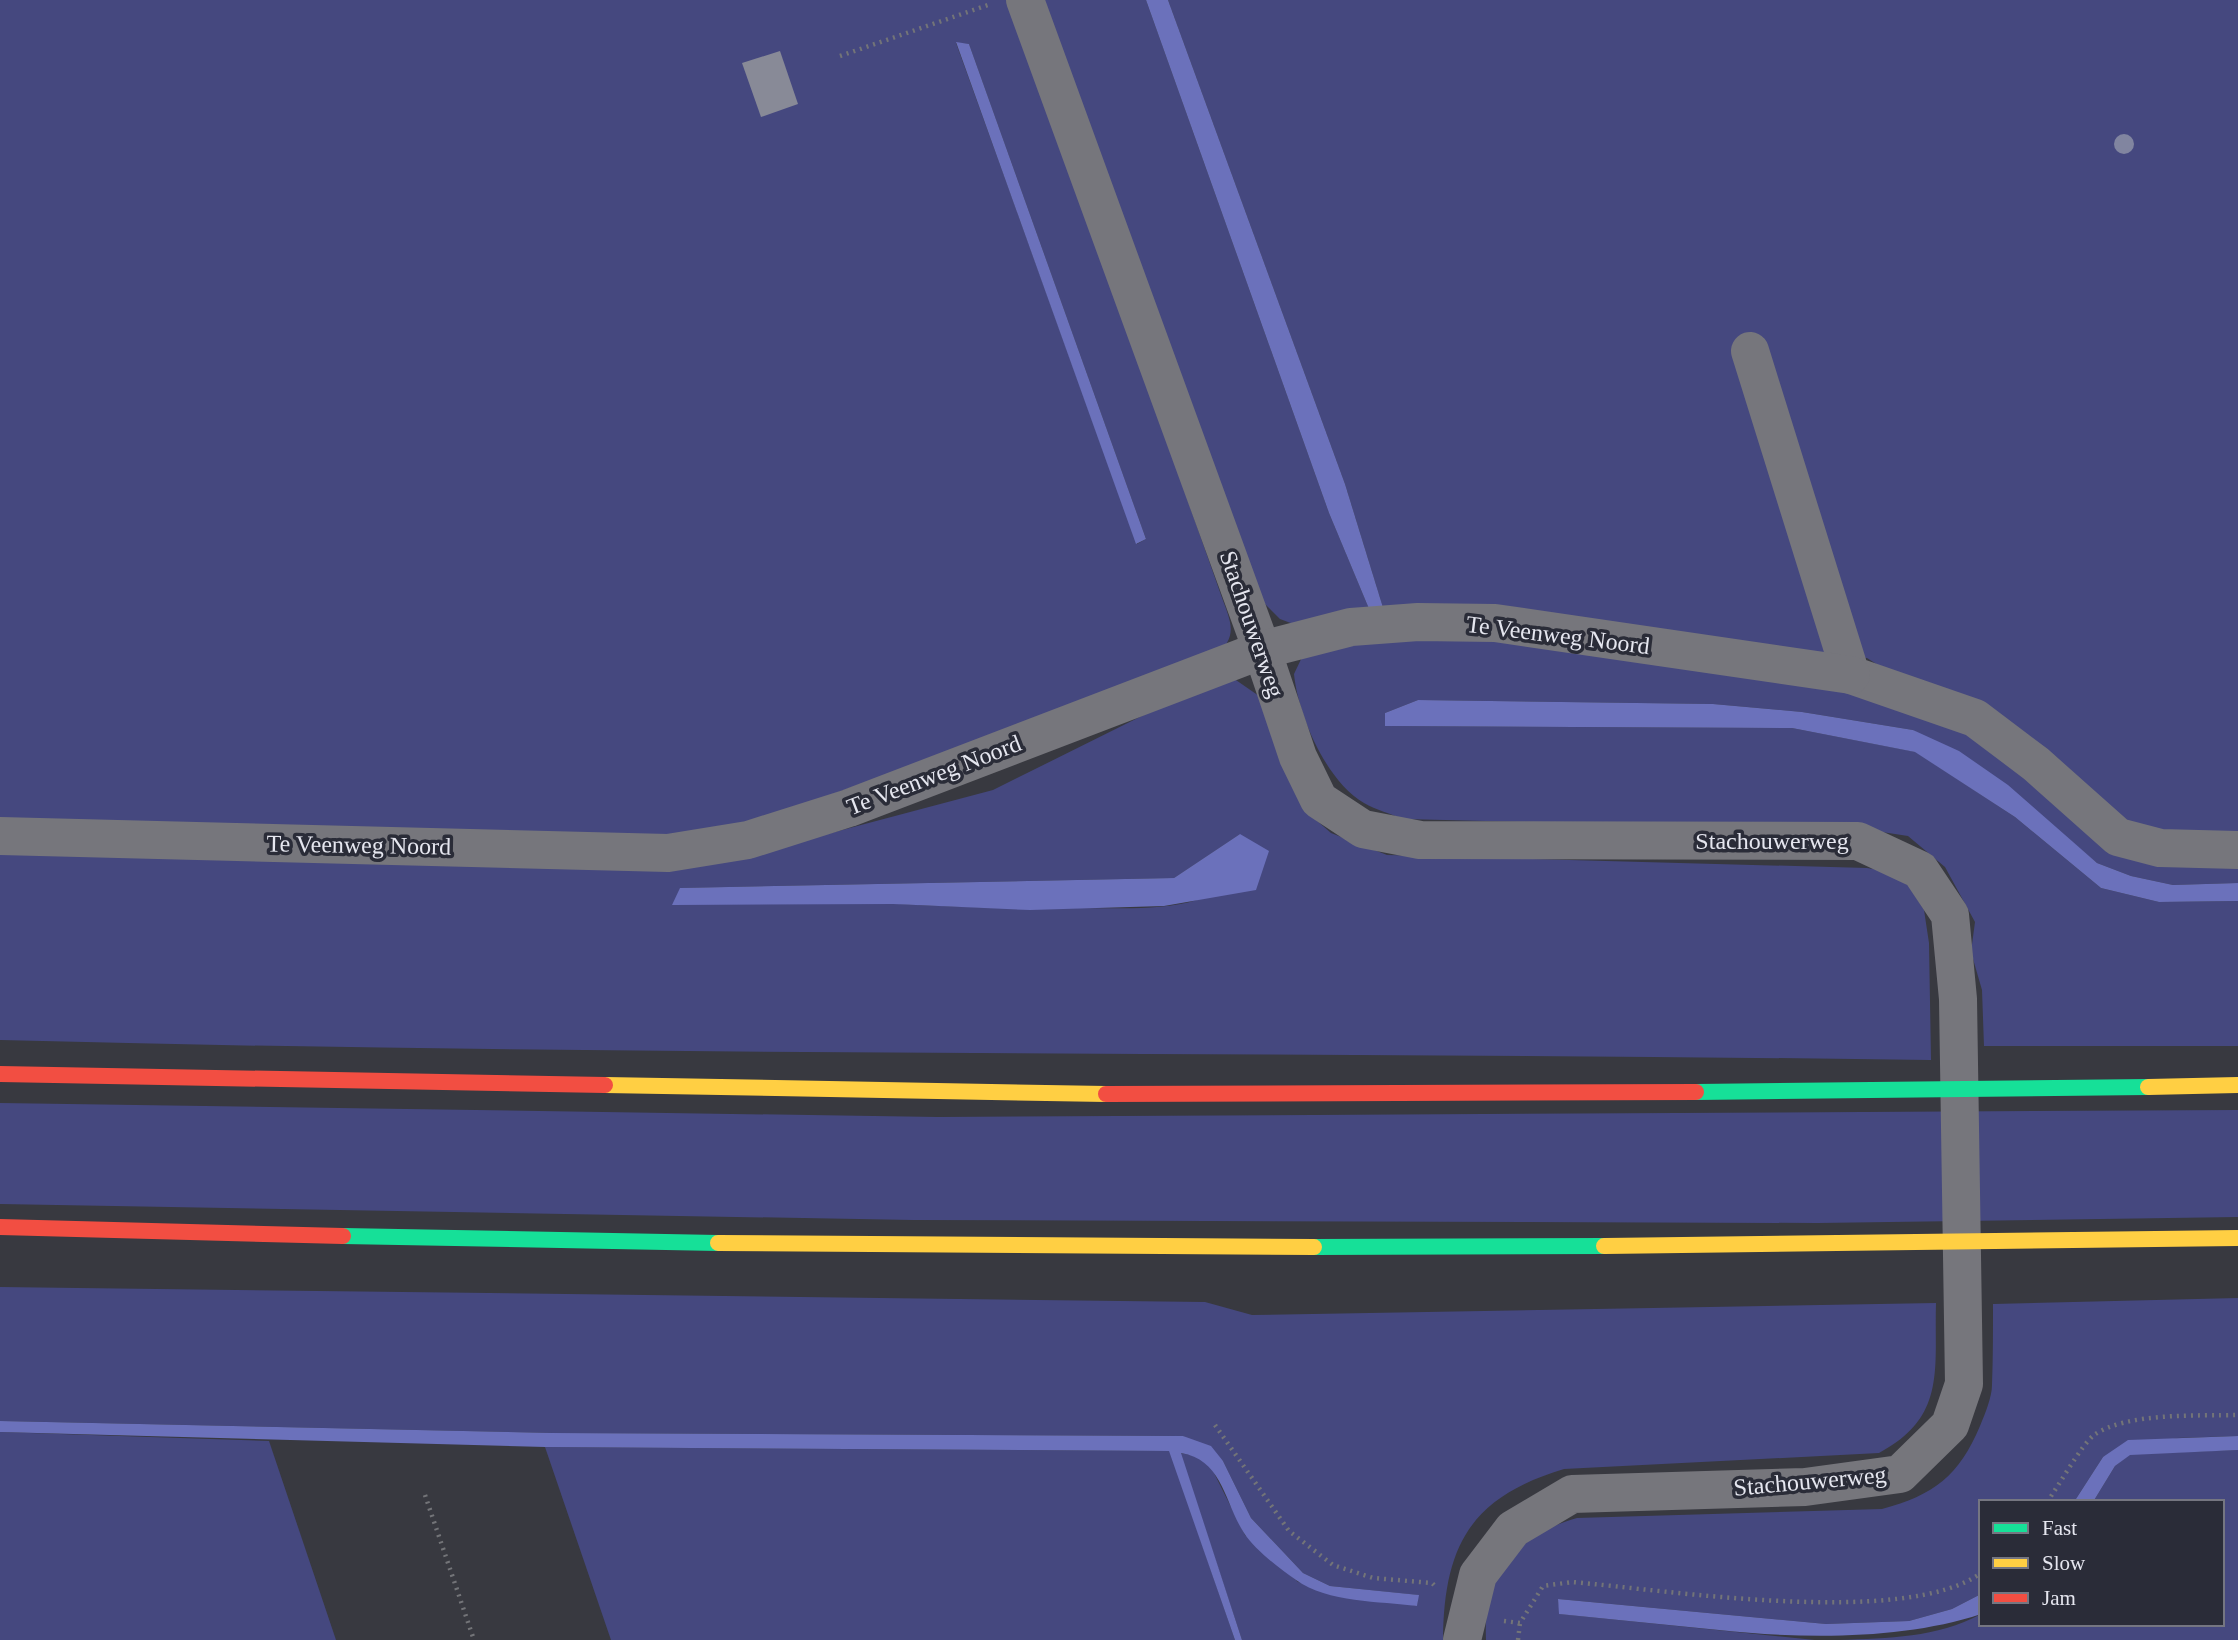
<svg xmlns="http://www.w3.org/2000/svg" width="2238" height="1640" viewBox="0 0 2238 1640" font-family="'Times New Roman',serif">
	<rect width="100%" height="100%" fill="#383940"/>
	<g fill="#45487f" fill-rule="evenodd">
		<path d="M0,0H1012L1221,595C1231,623 1239,635 1215,657L716,836L0,828ZM956,43L969,44L1146,539L1137,544Z"/>
		<path d="M1040,0H1146L1329,513L1372,616L1296,625L1280,619L1264,603Z"/>
		<path d="M1168,0H2238V839L2137,830L1867,658L1385,614L1345,484Z"/>
		<path d="M1470,637L1870,696L1961,728L2092,831L2238,858V883L2173,885L2131,876L2097,863L2053,826L1913,730L1802,712L1713,704L1418,700L1385,713V726L1792,728L1916,752L2015,817L2101,888L2159,902L2238,901V1046H1984L1982,990L1971,952L1975,922L1945,867L1908,836L1869,830L1404,819C1391,814 1376,810 1364,803C1326,781 1298,715 1294,674L1304,653L1347,640Z"/>
		<path d="M1233,678L1259,696L1315,819L1331,833L1387,855L1867,868L1891,872L1909,886L1924,910L1929,943L1931,1060C1288,1051 644,1057 0,1040V845L797,842L993,790L1184,695ZM1240,834L1197,900C1160,911 1119,908 1080,908C947,911 813,898 681,888L1174,878Z"/>
		<path d="M0,1103L938,1117L2238,1110V1217L1817,1223L913,1220L0,1204Z"/>
		<path d="M0,1287L1205,1302L1252,1315L1936,1303C1934,1369 1947,1417 1879,1453L1564,1469C1471,1497 1444,1545 1443,1640H1242L1180,1453L1197,1456L1211,1467L1245,1535L1298,1582L1417,1606L1418,1595L1330,1586L1303,1573L1251,1518L1223,1461L1183,1436L553,1433L0,1421Z"/>
		<path d="M2238,1298V1436L2177,1438L2103,1457L2074,1502H1981V1594L1952,1609L1909,1621L1826,1624L1558,1599L1560,1614L1815,1640H1486C1483,1576 1516,1535 1577,1518L1882,1509C1934,1495 1959,1476 1980,1426C1985,1414 1992,1397 1992,1385C1993,1358 1993,1331 1993,1304Z"/>
		<path d="M0,1432L269,1441L336,1640H0Z"/>
		<path d="M545,1447L1170,1451L1235,1640H611Z"/>
		<path d="M2238,1450V1640H1839C1889,1638 1936,1638 1981,1614V1624H2222V1502H2093L2115,1466L2130,1454Z"/>
	</g>
	<g fill="#6b71bb">
		<path d="M1146,0H1168L1345,484L1385,614L1372,616L1329,513Z"/>
		<path d="M956,42L969,44L1146,539L1136,544Z"/>
		<path d="M1418,700L1713,704L1802,712L1913,730L1959,751L2008,785L2097,863L2131,876L2173,885L2238,883V901L2159,902L2101,888L2015,817L1915,752L1792,728L1385,726V713Z"/>
		<path d="M1240,834L1269,851L1256,890L1164,906L1030,910L893,904L672,905L680,888L1174,878Z"/>
		<path d="M0,1421L553,1433L1183,1436L1211,1446L1223,1461L1251,1518L1303,1573L1330,1586L1419,1595L1417,1606C1380,1601 1328,1603 1296,1580C1280,1569 1255,1550 1244,1533C1224,1502 1223,1460 1181,1453L1242,1640H1235L1169,1451L545,1447L0,1432Z"/>
		<path d="M2238,1436V1450L2130,1455L2115,1466L2093,1502H2074L2103,1457L2128,1440Z"/>
		<path d="M1981,1594V1614C1903,1640 1803,1639 1719,1630C1665,1625 1612,1619 1559,1614L1558,1599L1826,1624L1909,1621L1952,1609Z"/>
	</g>
	<path fill="#888a97" d="M780,51L798,104L761,117L742,63Z"/>
	<g fill="none" stroke-linecap="round" stroke-linejoin="round">
		<g stroke="#737478" stroke-width="4.5" stroke-dasharray="2 5" stroke-linecap="butt">
			<path d="M840,56L988,5"/>
			<path d="M1215,1425L1289,1531L1333,1565L1373,1578L1432,1583L1437,1588"/>
			<path d="M425,1495L474,1640"/>
			<path d="M2047,1502C2058,1487 2082,1444 2094,1435C2127,1412 2199,1416 2238,1415"/>
			<path d="M1504,1621L1520,1623L1543,1586L1572,1582C1667,1590 1905,1628 1981,1573"/>
			<path d="M1518,1640L1520,1623"/>
		</g>
		<g stroke="#76767c" stroke-width="38">
			<path d="M1025,0L1262,650L1298,757L1319,800L1363,829L1420,840L1858,841L1920,870L1950,915L1958,999L1964,1384L1950,1425L1900,1474L1805,1487L1572,1494L1513,1529L1478,1575L1462,1640"/>
			<path d="M1750,351L1851,675L1975,718L2036,764L2118,837L2160,848L2238,850"/>
			<path d="M0,836L668,853L748,840L849,808L1262,650L1351,627L1418,622L1495,623L1851,675"/>
		</g>
		<g stroke="#16e098" stroke-width="16">
			<path d="M1696,1092L2148,1087"/>
			<path d="M343,1236L718,1243"/>
			<path d="M1314,1247L1604,1246"/>
		</g>
		<g stroke="#ffcf43" stroke-width="16">
			<path d="M605,1085L1106,1094"/>
			<path d="M2148,1087L2238,1085"/>
			<path d="M718,1243L1314,1247"/>
			<path d="M1604,1246L2238,1238"/>
		</g>
		<g stroke="#f24e42" stroke-width="16">
			<path d="M0,1074L605,1085"/>
			<path d="M1106,1094L1696,1092"/>
			<path d="M0,1227L343,1236"/>
		</g>
	</g>
	<circle fill="#8185a0" cx="2124" cy="144" r="10"/>
	<g text-anchor="middle" stroke-width="7" stroke-linejoin="round" paint-order="stroke">
		<g font-size="24" fill="#e5e6ef" stroke="#2a2c38">
			<text transform="translate(1252 624) rotate(71)" y="8">Stachouwerweg</text>
			<text transform="translate(1558 635) rotate(7)" y="8">Te Veenweg Noord</text>
			<text transform="translate(934 775) rotate(-21)" y="8">Te Veenweg Noord</text>
			<text x="1772" y="849">Stachouwerweg</text>
			<text transform="translate(359 845) rotate(1)" y="8">Te Veenweg Noord</text>
			<text transform="translate(1810 1481) rotate(-5)" y="8">Stachouwerweg</text>
		</g>
	</g>
	<rect x="1979" y="1500" width="245" height="126" fill="#2a2c38" stroke="#757681" stroke-width="2"/>
	<rect x="1993" y="1523" width="35" height="10" fill="#16e098" stroke="#757681" stroke-width="2"/>
	<text x="2042" y="1535" font-size="21" fill="#e5e6ef">Fast</text>
	<rect x="1993" y="1558" width="35" height="10" fill="#ffcf43" stroke="#757681" stroke-width="2"/>
	<text x="2042" y="1570" font-size="21" fill="#e5e6ef">Slow</text>
	<rect x="1993" y="1593" width="35" height="10" fill="#f24e42" stroke="#757681" stroke-width="2"/>
	<text x="2042" y="1605" font-size="21" fill="#e5e6ef">Jam</text>
</svg>
